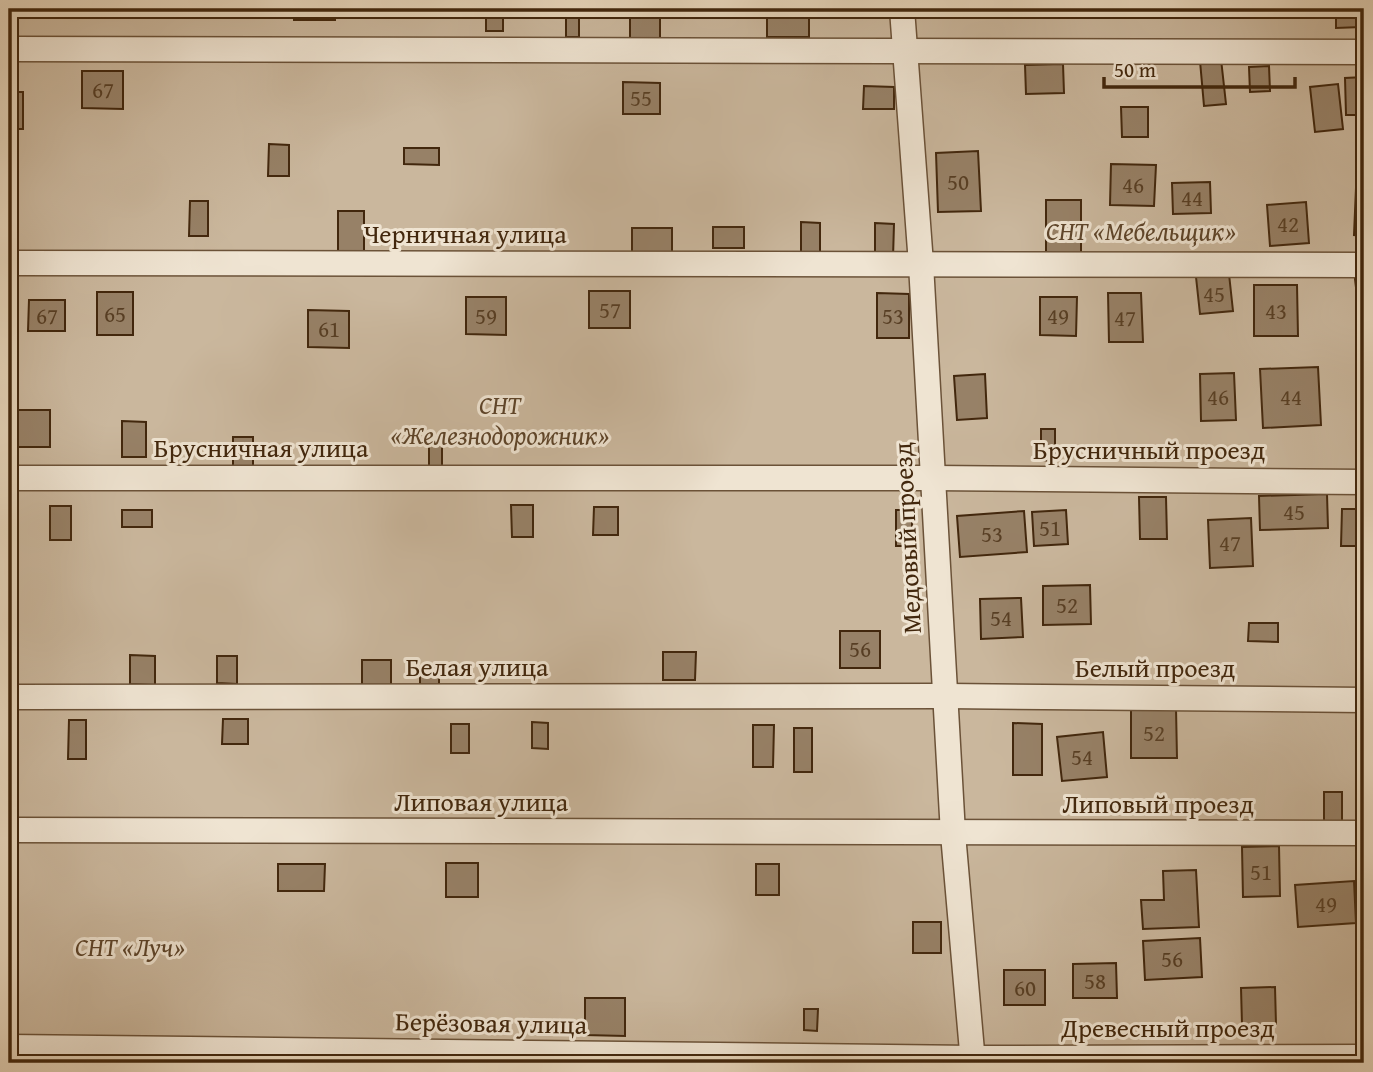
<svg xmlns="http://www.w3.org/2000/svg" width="1373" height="1072" viewBox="0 0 1373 1072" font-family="'Gentium Book Plus',serif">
	<rect width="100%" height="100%" fill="#e6d5ba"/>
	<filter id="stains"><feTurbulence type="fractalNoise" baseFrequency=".00286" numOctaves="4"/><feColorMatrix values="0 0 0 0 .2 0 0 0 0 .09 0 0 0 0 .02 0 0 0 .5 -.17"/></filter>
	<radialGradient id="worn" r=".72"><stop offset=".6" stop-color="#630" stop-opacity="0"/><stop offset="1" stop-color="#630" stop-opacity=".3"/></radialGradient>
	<rect fill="#cab79d" stroke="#866f55" stroke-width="2" x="9" y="9" width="1355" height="1054"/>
	<g fill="#978167" stroke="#42270d" stroke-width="2">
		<rect x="229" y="9" width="41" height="5"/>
		<rect x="294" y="9" width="41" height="11"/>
		<rect x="486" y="9" width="17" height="22"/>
		<rect x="566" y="9" width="13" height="28"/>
		<rect x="630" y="9" width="30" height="29"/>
		<rect x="767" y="9" width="42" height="28"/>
		<path d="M1196,9H1215L1216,16L1197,18Z"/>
		<path d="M1336,9H1361V27L1336,28Z"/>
		<path d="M1221,59L1226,104L1204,106L1200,61Z"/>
		<path d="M1063,64L1064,93L1026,94L1025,65Z"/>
		<path d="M1269,66L1270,91L1250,92L1249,67Z"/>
		<path d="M82,71H123V109L82,108Z"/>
		<path d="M1364,77V115H1346L1345,78Z"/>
		<path d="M623,82L660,83V114H623Z"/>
		<path d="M1338,84L1343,129L1315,132L1310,87Z"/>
		<path d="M864,86L894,87V109H863Z"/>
		<rect x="9" y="92" width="14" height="37"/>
		<path d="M1121,107H1148V137H1122Z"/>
		<path d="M269,144L289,145V176H268Z"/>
		<path d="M404,148H439V165L404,164Z"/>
		<path d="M978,151L981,211L938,212L936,153Z"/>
		<path d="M1111,164L1156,165L1154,206L1110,205Z"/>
		<path d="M1210,182L1211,213L1173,214L1172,183Z"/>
		<path d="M1356,188H1364V236L1354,235Z"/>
		<rect x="1046" y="200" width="35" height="53"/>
		<path d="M190,201H208V236H189Z"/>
		<path d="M1306,202L1309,243L1270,246L1267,205Z"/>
		<rect x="338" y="211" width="26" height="42"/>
		<path d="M801,222L820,223V257H801Z"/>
		<path d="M875,223L894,224L893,258H875Z"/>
		<rect x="713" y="227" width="31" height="21"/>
		<path d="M632,228H672V253L632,252Z"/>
		<path d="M1229,274L1233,311L1200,314L1196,277Z"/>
		<path d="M1364,278V312L1359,313L1355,279Z"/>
		<path d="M1254,285H1297L1298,336H1254Z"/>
		<rect x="589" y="291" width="41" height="37"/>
		<rect x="97" y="292" width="36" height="43"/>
		<path d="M877,293L909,294V338H877Z"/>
		<path d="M1108,293H1141L1143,342H1109Z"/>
		<path d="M466,297H506V335L466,334Z"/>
		<path d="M1040,297H1077L1076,336L1040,335Z"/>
		<path d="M29,300H65V331H28Z"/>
		<path d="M308,310L349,311V348L308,347Z"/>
		<path d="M1318,367L1321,425L1263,428L1260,369Z"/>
		<path d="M1234,373L1236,420L1201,421L1200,374Z"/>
		<path d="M985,374L987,418L957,420L954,376Z"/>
		<rect x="9" y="410" width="41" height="37"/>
		<path d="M122,421L146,422V457H122Z"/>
		<path d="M1041,429H1055V461L1041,460Z"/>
		<path d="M233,437H253V468L233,467Z"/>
		<rect x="429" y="440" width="13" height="30"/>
		<path d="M1327,494L1328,528L1260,530L1259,496Z"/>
		<path d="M1139,497H1166L1167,539H1140Z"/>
		<path d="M511,505H533V537H512Z"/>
		<rect x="50" y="506" width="21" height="34"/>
		<path d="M594,507H618V535H593Z"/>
		<path d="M1342,509H1364V546H1341Z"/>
		<rect x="122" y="510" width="30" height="17"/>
		<rect x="896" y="510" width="16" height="36"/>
		<path d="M1066,510L1068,544L1034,546L1032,512Z"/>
		<path d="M1024,511L1027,552L960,557L957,516Z"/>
		<path d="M1251,518L1253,566L1210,568L1208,520Z"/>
		<path d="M1090,585L1091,624L1043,625V586Z"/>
		<path d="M1021,598L1023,637L981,639L980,599Z"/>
		<path d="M1249,623H1278V642L1248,641Z"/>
		<rect x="840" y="631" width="40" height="37"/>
		<path d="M663,652H696L695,680H663Z"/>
		<path d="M130,655L155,656V685L130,684Z"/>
		<path d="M217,656H237V684L217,683Z"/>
		<path d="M362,660H391V688L362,687Z"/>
		<rect x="420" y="667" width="19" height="19"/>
		<path d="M1131,708H1176L1177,758H1131Z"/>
		<path d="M223,719H248V744H222Z"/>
		<path d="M69,720H86V759H68Z"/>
		<path d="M532,722L548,723V749L532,748Z"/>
		<path d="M1013,723L1042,724V775H1013Z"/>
		<rect x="451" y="724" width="18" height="29"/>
		<path d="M753,725H774L773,767H753Z"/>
		<rect x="794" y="728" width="18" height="44"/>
		<path d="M1103,732L1107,777L1062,781L1057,737Z"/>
		<rect x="1324" y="792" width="18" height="34"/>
		<path d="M1279,846L1280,896L1243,897L1242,847Z"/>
		<rect x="446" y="863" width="32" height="34"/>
		<path d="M278,864H325L324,891H278Z"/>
		<rect x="756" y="864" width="23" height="31"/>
		<path d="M1196,870L1199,927L1143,929L1141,900H1164L1163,871Z"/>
		<path d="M1354,881L1356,923L1298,927L1295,885Z"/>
		<rect x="913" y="922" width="28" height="31"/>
		<path d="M1200,938L1202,977L1145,980L1143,941Z"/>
		<path d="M1116,963L1117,998H1073V964Z"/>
		<rect x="1004" y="970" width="41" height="35"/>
		<path d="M1275,987L1276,1024L1242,1025L1241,988Z"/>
		<path d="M585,998H625V1036L585,1035Z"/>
		<path d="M804,1009H818L817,1031L804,1030Z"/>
	</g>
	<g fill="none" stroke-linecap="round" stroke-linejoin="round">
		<defs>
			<g id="minor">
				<path d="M902,9L921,264L953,834L973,1063"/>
				<path d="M9,49L1364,52"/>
				<path d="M9,263L1364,265"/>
				<path d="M9,478H933L1364,482"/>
				<path d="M9,697L946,696L1364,700"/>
				<path d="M9,830L1364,833"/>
				<path d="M9,1047L973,1058L1364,1057"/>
			</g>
		</defs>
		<use href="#minor" stroke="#6b5238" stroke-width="27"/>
		<use href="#minor" stroke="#efe4d2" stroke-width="24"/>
	</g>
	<g text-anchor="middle" stroke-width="6" stroke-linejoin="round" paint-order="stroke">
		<g font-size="23" fill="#573e24">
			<text x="103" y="98">67</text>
			<text x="641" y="106">55</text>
			<text x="958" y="190">50</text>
			<text x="1133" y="193">46</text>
			<text x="1192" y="206">44</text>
			<text x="1288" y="232">42</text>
			<text x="1214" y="302">45</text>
			<text x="610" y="318">57</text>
			<text x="1276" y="319">43</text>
			<text x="115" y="322">65</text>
			<text x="47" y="324">67</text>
			<text x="486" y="324">59</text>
			<text x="893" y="324">53</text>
			<text x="1058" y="324">49</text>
			<text x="1125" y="326">47</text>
			<text x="329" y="337">61</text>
			<text x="1218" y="405">46</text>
			<text x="1291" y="405">44</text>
			<text x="1294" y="520">45</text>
			<text x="1050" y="536">51</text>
			<text x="992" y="542">53</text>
			<text x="1230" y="551">47</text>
			<text x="1067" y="613">52</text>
			<text x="1001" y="626">54</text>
			<text x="860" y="657">56</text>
			<text x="1154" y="741">52</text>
			<text x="1082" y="765">54</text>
			<text x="1261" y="880">51</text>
			<text x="1326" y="912">49</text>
			<text x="1172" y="967">56</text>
			<text x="1095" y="989">58</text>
			<text x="1025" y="996">60</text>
		</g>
		<g font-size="26" font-style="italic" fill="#5d442a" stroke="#efe4d2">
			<text x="1141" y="240">СНТ «Мебельщик»</text>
			<text x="500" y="414">СНТ<tspan x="500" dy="30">«Железнодорожник»</tspan></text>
			<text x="130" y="956">СНТ «Луч»</text>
		</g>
		<g font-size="26" fill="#42270d" stroke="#efe4d2">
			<text x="465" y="243">Черничная улица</text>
			<text x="261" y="457">Брусничная улица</text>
			<text x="1149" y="459">Брусничный проезд</text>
			<text transform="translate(907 538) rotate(-93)" y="9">Медовый проезд</text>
			<text x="477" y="676">Белая улица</text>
			<text x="1155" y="677">Белый проезд</text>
			<text x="481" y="811">Липовая улица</text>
			<text x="1158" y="813">Липовый проезд</text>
			<text transform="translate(491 1023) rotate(1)" y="9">Берёзовая улица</text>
			<text x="1168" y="1037">Древесный проезд</text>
		</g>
	</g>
	<rect width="1373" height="1072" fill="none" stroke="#e6d5ba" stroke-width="35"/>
	<rect x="10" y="10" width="1352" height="1051" fill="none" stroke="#42270d" stroke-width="3.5"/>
	<rect x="18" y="18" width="1338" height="1037" fill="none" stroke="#42270d" stroke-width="2"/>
	<path d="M1104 77v10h191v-10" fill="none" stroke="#42270d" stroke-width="3.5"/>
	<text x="1114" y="77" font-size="21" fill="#42270d" stroke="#efe4d2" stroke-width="5" paint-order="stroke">50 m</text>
	<rect width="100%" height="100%" filter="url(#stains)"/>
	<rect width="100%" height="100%" fill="url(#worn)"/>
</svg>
